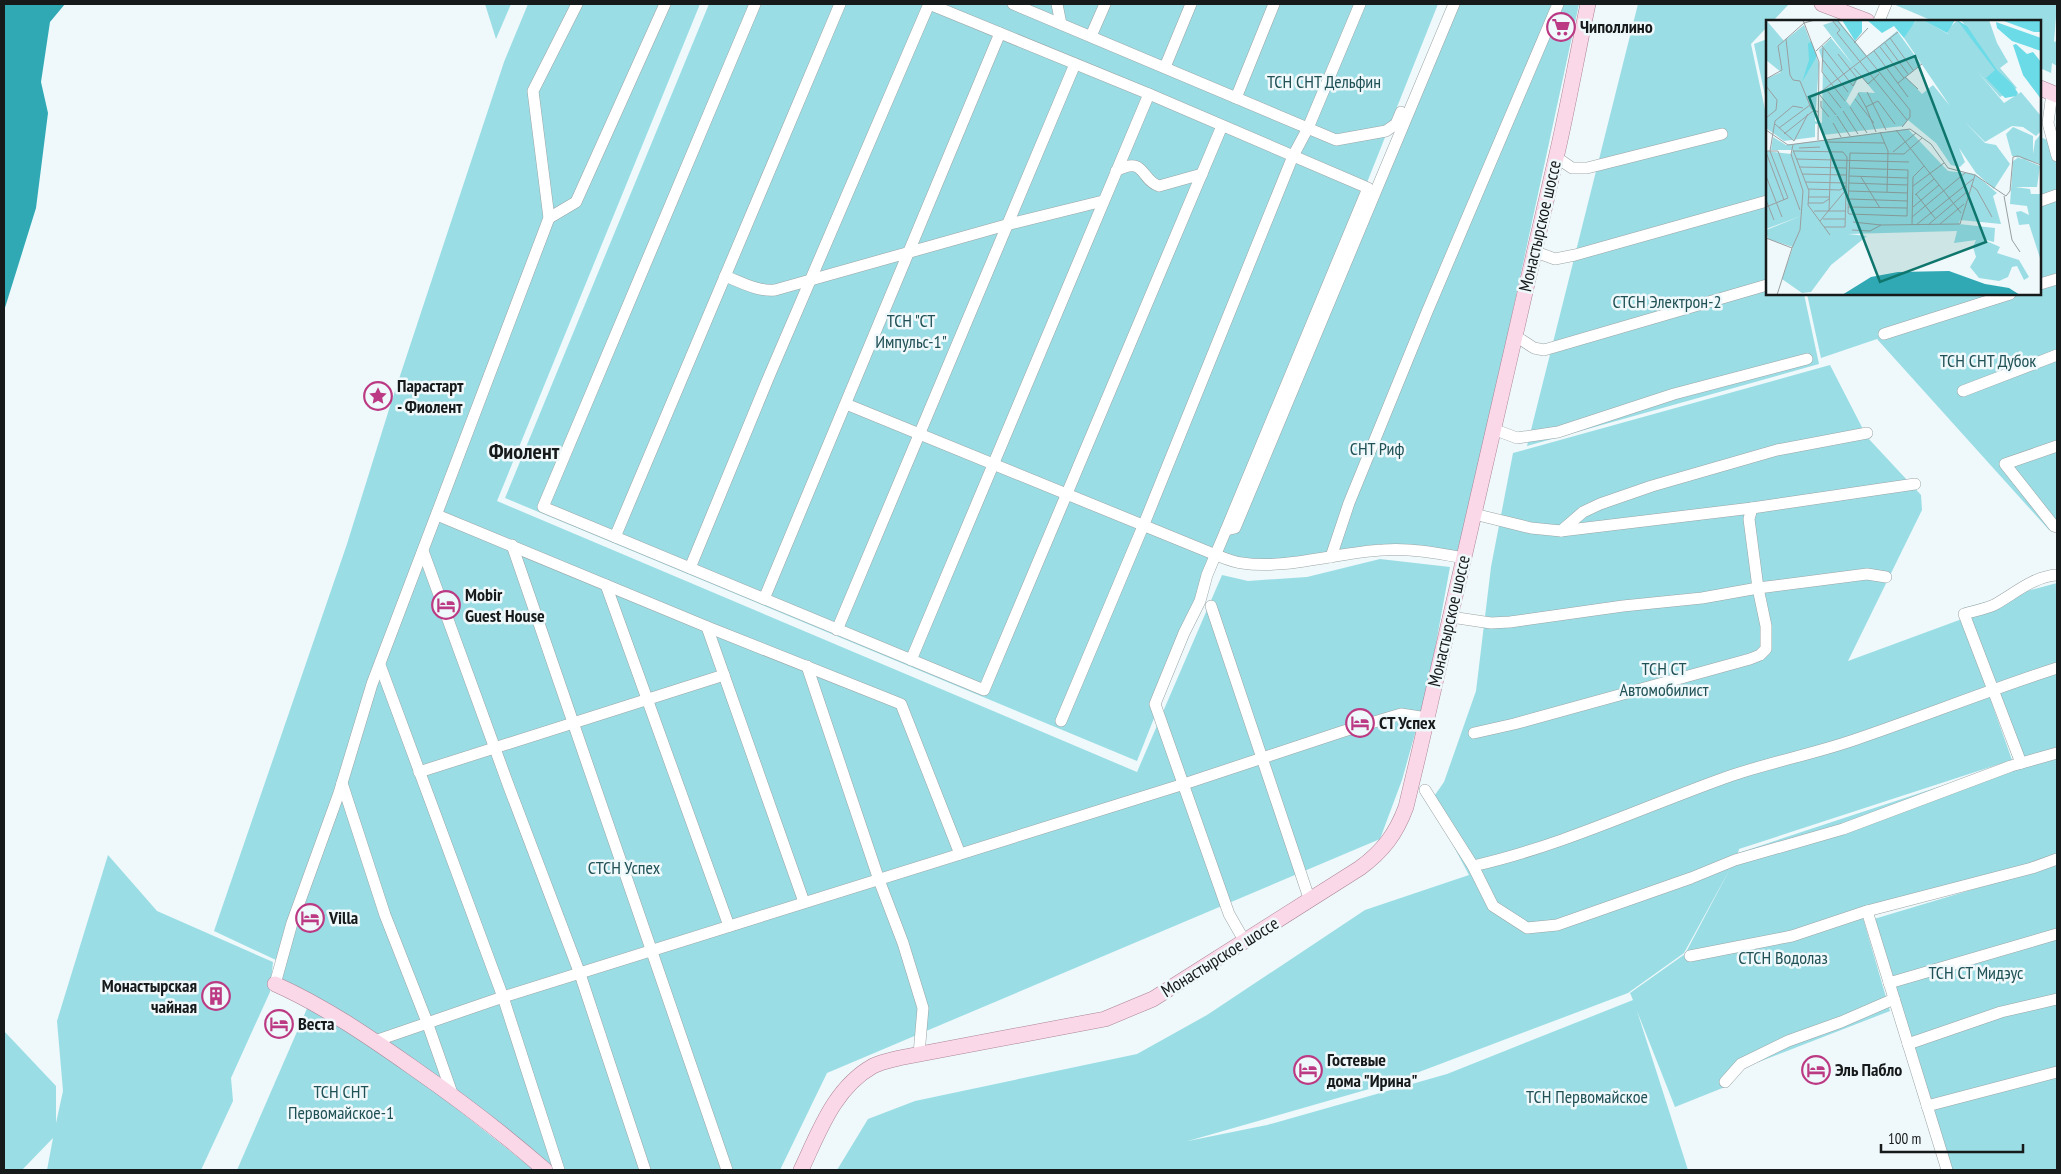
<svg xmlns="http://www.w3.org/2000/svg" width="2061" height="1174" viewBox="0 0 2061 1174" font-family="'PT Sans Narrow',sans-serif">
	<rect width="100%" height="100%" fill="#eff8fa"/>
	<g fill="#9bdde5" fill-rule="evenodd">
		<path d="M485,4H511L496,39Z"/>
		<path d="M528,4H700L497,501L1137,772L1222,575L1248,581L1307,577L1380,559L1450,567L1428,687L1402,780L1380,839L827,1073L780,1170H538L468,1112L279,982L276,960L214,931L347,544L391,403L504,62Z"/>
		<path d="M709,4H1438L1137,761L505,498Z"/>
		<path d="M1451,4H1579L1461,551L1351,554L1245,564L1220,555Z"/>
		<path d="M1638,4H1789L1773,21H1767V27L1751,44L1767,119V294H1804L1819,364L1527,446Z"/>
		<path d="M1893,4H2057L2054,42L2057,41V66L2052,63L2051,73L2040,68V21H1933Z"/>
		<path d="M1767,39V105L1754,44Z"/>
		<path d="M2040,137L2057,144V531L2049,530L1877,339L1821,358L1807,294H2040Z"/>
		<path d="M1830,365L1867,437L1921,495L1922,510L1848,661L1962,619L2012,760L1739,849L1738,853L2014,762L1963,608L2057,583V862L1863,918L1890,1011L1743,1068L1730,1085L1675,1107L1637,1011L1688,1170H837L868,1119L915,1101L1137,1054L1207,1015L1365,910L1469,875L1430,802L1444,782L1476,691L1491,567L1513,453ZM1731,867L1685,954L1630,993L1633,1000L1447,1074L1267,1125L1188,1141L1390,1083L1628,993L1684,953Z"/>
		<path d="M108,855L157,911L273,962L270,992L231,1078L233,1101L201,1170H47L53,1138L22,1170H4V1031L56,1086V1123L63,1091L57,1021Z"/>
		<path d="M2057,864V1170H1952L1874,919Z"/>
		<path d="M309,1004L374,1043L534,1170H237Z"/>
	</g>
	<path fill="#31a9b5" d="M4,4H65L50,22L41,82L48,113L36,208L4,311Z"/>
	<g fill="none" stroke-linecap="round" stroke-linejoin="round">
		<defs>
			<g id="minor">
				<path d="M755,4L543,507L984,690L1222,126"/>
				<path d="M929,4L1149,94L1368,188L1226,530L1207,575L1200,601L1184,633L1155,704L1229,914L1245,942"/>
				<path d="M1013,4L1336,140L1386,131L1396,124L1401,112"/>
				<path d="M1057,4L1061,24"/>
				<path d="M1879,21L1886,4"/>
				<path d="M1091,36L1105,4"/>
				<path d="M1165,67L1191,4"/>
				<path d="M2052,93L2048,123L2057,156"/>
				<path d="M1236,98L1274,4"/>
				<path d="M1556,157L1572,168H1587L1722,134"/>
				<path d="M1116,171C1146,155 1140,180 1159,186L1202,174"/>
				<path d="M2040,201L2057,195"/>
				<path d="M549,218L576,202L665,4"/>
				<path d="M1533,251L1555,259L1575,255L1767,201"/>
				<path d="M725,276C741,282 758,292 775,290L1006,225L1103,201"/>
				<path d="M2040,284L2057,279"/>
				<path d="M1884,334L2010,294"/>
				<path d="M1514,335L1534,348L1544,350L1767,285"/>
				<path d="M1963,391L2057,355"/>
				<path d="M846,404L1216,555C1224,558 1233,562 1242,563C1285,570 1339,552 1383,550C1411,548 1437,553 1464,558"/>
				<path d="M1493,429L1517,438L1558,432L1674,394L1807,359"/>
				<path d="M2057,446L2005,464L2054,526L2057,527"/>
				<path d="M1752,508L1915,484"/>
				<path d="M1474,514L1531,528L1561,531L1752,508L1749,519L1758,588L1766,626V649L1760,655L1750,659L1514,724L1474,733"/>
				<path d="M437,515L710,628L901,704L960,854"/>
				<path d="M1226,530L1235,528L1454,4"/>
				<path d="M1561,531L1583,512L1600,504L1652,486L1777,450L1867,433"/>
				<path d="M615,537L840,4"/>
				<path d="M512,545L727,1170"/>
				<path d="M423,551L509,787L580,974L645,1170"/>
				<path d="M1331,557L1349,503L1427,312L1558,4"/>
				<path d="M690,568L770,374L929,4"/>
				<path d="M606,585L729,926"/>
				<path d="M764,599L1000,33"/>
				<path d="M1211,606L1310,901"/>
				<path d="M1451,617L1491,623L1510,622L1623,606L1702,598L1758,588L1867,574L1886,577"/>
				<path d="M707,627L804,902"/>
				<path d="M837,630L1075,64"/>
				<path d="M911,660L1149,94"/>
				<path d="M380,665L503,997L559,1170"/>
				<path d="M807,666L879,880L903,943L923,1008L919,1054"/>
				<path d="M1061,721L1144,524L1293,156L1308,128L1360,4"/>
				<path d="M2021,763L1964,614C1974,611 1985,609 1994,605C2014,594 2034,576 2057,575"/>
				<path d="M419,772L724,675"/>
				<path d="M342,783L385,915L427,1022L453,1096"/>
				<path d="M1425,790L1473,866L1493,906L1527,928L1557,925L1691,878L1735,860L1843,829L2011,766L2057,753"/>
				<path d="M1473,866C1562,846 1645,806 1730,776C1771,762 1813,754 1854,740C1922,717 1989,690 2057,668"/>
				<path d="M1867,911L1947,1170"/>
				<path d="M1690,956L1792,936L1867,911L2032,868L2057,859"/>
				<path d="M1889,983L2057,934"/>
				<path d="M275,984L292,923L339,793L372,684L549,218L533,91L577,4"/>
				<path d="M375,1041L503,997L1184,784L1344,731L1401,714L1427,718"/>
				<path d="M1908,1044L2001,1012L2057,999"/>
				<path d="M1725,1082L1741,1064L1788,1041L1841,1022L1894,999"/>
				<path d="M1927,1106L2057,1072"/>
			</g>
			<g id="major">
				<path d="M1822,4L1867,21"/>
				<path d="M2040,88L2057,95"/>
				<path d="M275,984C324,1006 368,1036 412,1067C458,1099 503,1133 545,1170"/>
				<path d="M801,1170C819,1132 834,1088 873,1066C881,1062 891,1060 899,1058L1105,1019L1153,999L1360,868C1383,851 1396,834 1406,807C1458,591 1506,374 1556,158C1568,107 1577,55 1588,4"/>
			</g>
		</defs>
		<use href="#minor" stroke="#9ca5a6" stroke-width="12"/>
		<use href="#major" stroke="#aa8596" stroke-width="16"/>
		<use href="#minor" stroke="#fff" stroke-width="11"/>
		<use href="#major" stroke="#fbd8e8" stroke-width="15"/>
	</g>
	<defs>
		<symbol id="supermarket-ring" viewBox="-11 -11 22 22"><circle r="9.5" fill="#eff8fa" stroke="#bb3a83" stroke-width="1.5"/><path d="M-6-5.5h2.5l.6 2H6L4.5 2H-2.5L-4.4-4H-6ZM-1.5 3.2a1.3 1.3 0 1 0 .1 0ZM3 3.2a1.3 1.3 0 1 0 .1 0Z" fill="#bb3a83"/></symbol>
		<symbol id="sight-ring" viewBox="-11 -11 22 22"><circle r="9.5" fill="#eff8fa" stroke="#bb3a83" stroke-width="1.5"/><path d="M0-6L1.8-2.2L6-1.7L2.9 1.2L3.7 5.4L0 3.3L-3.7 5.4L-2.9 1.2L-6-1.7L-1.8-2.2Z" fill="#bb3a83"/></symbol>
		<symbol id="hotel-ring" viewBox="-11 -11 22 22"><circle r="9.5" fill="#eff8fa" stroke="#bb3a83" stroke-width="1.5"/><path d="M-6-4.5h1.5V1H6V5H4.5V3h-9V5H-6ZM-4 0a1.8 1.8 0 1 1 3.6 0ZM.5 0V-2.5h3Q6-2.5 6 0Z" fill="#bb3a83"/></symbol>
		<symbol id="building-ring" viewBox="-11 -11 22 22"><circle r="9.5" fill="#eff8fa" stroke="#bb3a83" stroke-width="1.5"/><path d="M-4-6H4V6H1V3H-1V6H-4ZM-2.5-4.3h1.7v1.8h-1.7ZM.8-4.3h1.7v1.8H.8ZM-2.5-1h1.7V.8h-1.7ZM.8-1h1.7V.8H.8Z" fill="#bb3a83"/></symbol>
	</defs>
	<g fill-rule="evenodd">
		<use href="#supermarket-ring" x="1545" y="11" width="32" height="32"/>
		<use href="#sight-ring" x="362" y="380" width="32" height="32"/>
		<use href="#hotel-ring" x="430" y="589" width="32" height="32"/>
		<use href="#hotel-ring" x="1344" y="707" width="32" height="32"/>
		<use href="#hotel-ring" x="294" y="902" width="32" height="32"/>
		<use href="#building-ring" x="200" y="980" width="32" height="32"/>
		<use href="#hotel-ring" x="263" y="1008" width="32" height="32"/>
		<use href="#hotel-ring" x="1292" y="1054" width="32" height="32"/>
		<use href="#hotel-ring" x="1800" y="1054" width="32" height="32"/>
	</g>
	<g text-anchor="middle" stroke-width="5" stroke-linejoin="round" paint-order="stroke">
		<g font-size="18" font-weight="bold" fill="#171a1a" stroke="#eff8fa" text-anchor="start">
			<text x="1580" y="33">Чиполлино</text>
			<text x="397" y="392">Парастарт<tspan x="397" dy="21">- Фиолент</tspan></text>
			<text x="465" y="601">Mobir<tspan x="465" dy="21">Guest House</tspan></text>
			<text x="1379" y="729">СТ Успех</text>
			<text x="329" y="924">Villa</text>
			<text x="197" y="992" text-anchor="end">Монастырская<tspan x="197" dy="21">чайная</tspan></text>
			<text x="298" y="1030">Веста</text>
			<text x="1327" y="1066">Гостевые<tspan x="1327" dy="21">дома "Ирина"</tspan></text>
			<text x="1835" y="1076">Эль Пабло</text>
		</g>
		<g font-size="18" fill="#205156" stroke="#eff8fa">
			<text x="1324" y="88">ТСН СНТ Дельфин</text>
			<text x="1667" y="308">СТСН Электрон-2</text>
			<text x="911" y="327">ТСН "СТ<tspan x="911" dy="21">Импульс-1"</tspan></text>
			<text x="1988" y="367">ТСН СНТ Дубок</text>
			<text x="1377" y="455">СНТ Риф</text>
			<text x="1664" y="675">ТСН СТ<tspan x="1664" dy="21">Автомобилист</tspan></text>
			<text x="624" y="874">СТСН Успех</text>
			<text x="1783" y="964">СТСН Водолаз</text>
			<text x="1976" y="979">ТСН СТ Мидэус</text>
			<text x="341" y="1098">ТСН СНТ<tspan x="341" dy="21">Первомайское-1</tspan></text>
			<text x="1587" y="1103">ТСН Первомайское</text>
		</g>
		<g font-size="18" fill="#171a1a" stroke="#eff8fa">
			<text transform="translate(1540 226) rotate(-77)" y="6">Монастырское шоссе</text>
			<text transform="translate(1449 621) rotate(-77)" y="6">Монастырское шоссе</text>
			<text transform="translate(1220 957) rotate(-32)" y="6">Монастырское шоссе</text>
		</g>
		<g font-size="22" font-weight="bold" fill="#171a1a" stroke="#eff8fa">
			<text x="524" y="459">Фиолент</text>
		</g>
	</g>
	<g transform="translate(1766 20)">
		<rect width="275" height="275" fill="#eff8fa"/>
		<path d="M0,0L18,21L38,5L53,44L49,101L56,103L57,42L53,30L65,18L88,46L57,5L72,0L101,36L131,11L155,44L140,57L156,74L167,65L184,86L138,18L142,9L151,0H158L182,14L180,10L192,0L214,25L195,0H223L231,23L242,42L234,48L251,68L234,77L211,51L238,83L255,72L275,96V111L270,116L257,107L246,106L219,122L198,101L219,123L230,125L244,144L228,169L210,153L193,128L199,142L194,147L185,145L170,123L142,100L137,106L57,115L53,104H49V117L18,121L0,108V59L15,52L0,40ZM94,55L109,73L93,72L84,86L80,81ZM247,107L267,116V134L269,121L275,114V144L246,136L240,114ZM142,109L182,151L209,154L231,173L227,176L235,204L194,200L193,204L229,208L228,222L216,219L234,227L231,233L253,240L263,257L258,260L251,246L246,247L242,257L233,261L213,258L204,247L210,237L207,227L210,220L188,223L191,211L82,214L101,216L65,245L45,272L36,273L16,259L27,227L2,219L0,210L35,196L0,209V131L25,134L27,130H5L7,117L20,125ZM253,137L274,146L271,167H249L264,169L265,174H275V241L263,204L253,205L250,192L255,191L263,195L261,186L244,184L247,141Z" fill="#9bdde5" fill-rule="evenodd"/>
		<path d="M76,0H96V12L89,21ZM101,0H150L138,18L128,6L116,13ZM157,0H189L181,13ZM191,0L201,6L231,50L246,64L252,73L250,76L239,78L220,58L229,50ZM235,0H275V12H268ZM230,2L275,18V31L246,21L231,8ZM45,21L51,36L36,62L43,40L42,24ZM250,24L261,34L267,32L275,42V79L257,55L247,25Z" fill="#6bdbe7"/>
		<path d="M183,251L219,264L243,268L254,275H76L105,257L132,252Z" fill="#31a9b5"/>
		<path fill="none" stroke="#999fa0" stroke-width="1" d="M37,0L53,42L52,120M66,0L74,10L71,13L141,100M71,0L144,90V97L136,107M124,18L147,50M20,19L24,55L27,60L34,61L45,88L52,92M88,23L102,8M119,23L142,54M56,26L87,66L91,58L72,34M114,27L138,58M57,28L56,52L79,81M50,31L65,17M108,31L142,77M57,40L82,72M88,48L102,64L113,54M139,57L152,69M0,59L16,50L12,26L38,3L49,0M132,63L156,44M0,66L11,80L10,90L0,98M60,69L75,88M101,72L120,110M92,73L100,87M52,74L132,12M53,74L70,95M89,79L108,103M55,81V87L63,97M84,87L101,113M77,91L92,114M71,96L84,116M67,103L75,117M9,104L28,121L42,94M13,108L44,85M0,110L22,125L144,109L165,124L182,148L209,155L194,204M130,110L195,193M110,112L100,87L112,81L129,104M114,112L122,131L121,172M18,114L47,91M60,122L119,123M33,128L54,127M27,130L43,171L42,185L64,215M0,131H12L34,190M27,131L77,132L81,137L79,207H58M0,132L18,180M127,132L150,113M30,139L143,142M33,147L80,148M83,148L142,150L141,196L83,194L82,193L83,156L84,133L138,134L156,118M36,154L80,155M209,155L240,176L244,171L247,137L252,136L275,145M0,156L16,197M83,156L142,158M95,157L114,188M39,162L80,163M83,163L142,165M205,165L211,170L226,197M147,166L178,143M42,169L74,170L80,166M83,171L142,173M150,174L169,198M149,175L168,159M238,176L246,220L254,232M43,177H63M83,179L142,181M0,180L8,200M42,183H57L63,179M0,187L22,178L4,131L9,101L27,86L37,88M82,187L141,188M147,187L173,165M48,191H79M63,191L65,132M146,197L199,153M57,199H79M54,201L79,171M87,202L115,205M174,204L198,184M146,205L147,157L158,146M150,205L207,159M162,205L202,171M86,210L104,211L115,205L194,204M0,218L26,228L34,210L37,171L25,134L27,125M11,275L26,228"/>
		<path fill="#0f766e" fill-opacity="0.15" stroke="#0f766e" stroke-width="2.5" d="M149,36L220,222L114,262L43,77Z"/>
		<rect width="275" height="275" fill="none" stroke="#171a1a" stroke-width="2.5"/>
	</g>
	<rect width="2061" height="1174" fill="none" stroke="#171a1a" stroke-width="10"/>
	<path d="M1881 1144v8h142v-8" fill="none" stroke="#171a1a" stroke-width="2.5"/>
	<text x="1888" y="1144" font-size="15" fill="#171a1a" stroke="#eff8fa" stroke-width="4" paint-order="stroke">100 m</text>
</svg>
